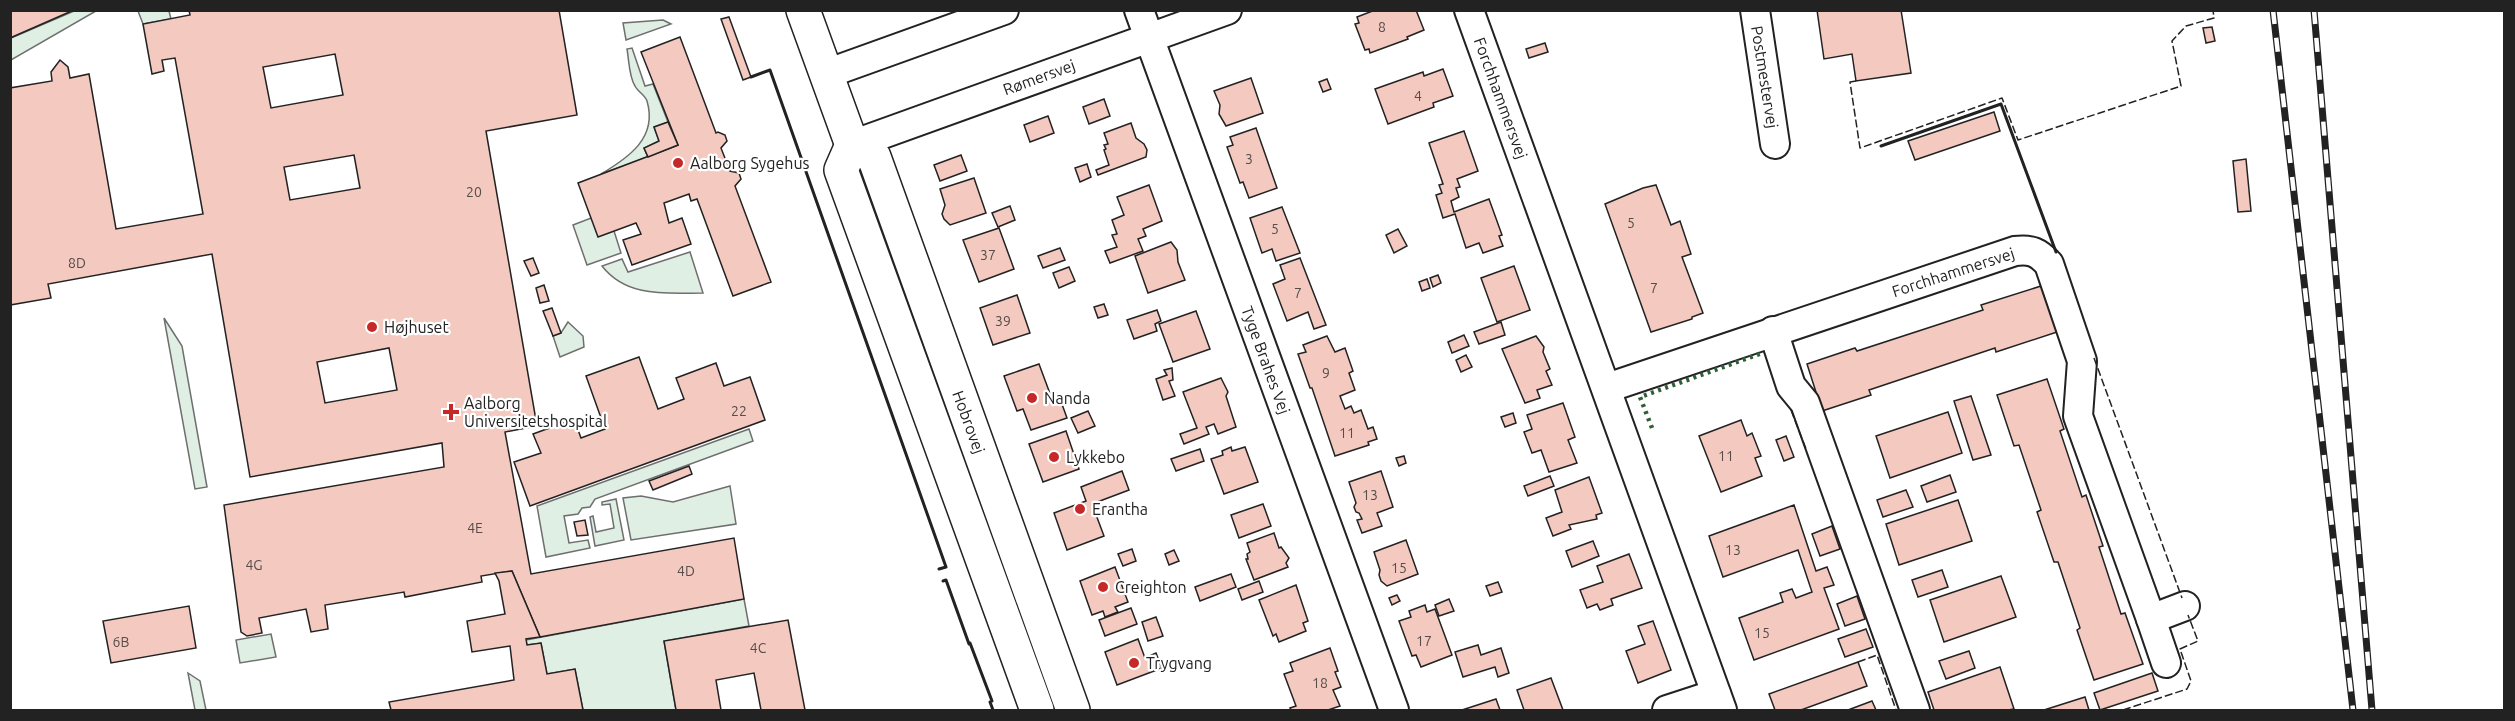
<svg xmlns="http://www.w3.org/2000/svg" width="2515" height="721" viewBox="0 0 2515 721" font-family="Ubuntu,sans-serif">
	<rect width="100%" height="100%" fill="#fff"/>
	<g fill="#e0efe3" stroke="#6f6f6f" stroke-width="1.5">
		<path d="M74,11H96L11,60V38Z"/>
		<path d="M138,11H169L171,19L143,24Z"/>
		<path d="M663,20L671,24L626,40L623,23Z"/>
		<path d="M632,48L645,86L653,84L668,122L654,127L659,141L644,148L648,157L601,174C628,158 658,138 647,101C645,95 638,92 635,86C629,77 629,60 627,49Z"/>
		<path d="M591,218L614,231L621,253L587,265L573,225Z"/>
		<path d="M690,252L703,293C666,293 627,298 602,266L622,259L628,272Z"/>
		<path d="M164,318L182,346L207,487L195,489Z"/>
		<path d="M568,322L583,336L584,347L560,357L553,336L561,333Z"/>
		<path d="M749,429L753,441L595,499L590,507L582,508L578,514L564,516L569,543L588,540L590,548L546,557L537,506Z"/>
		<path d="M730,486L736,524L631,540L623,498L641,496L673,502Z"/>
		<path d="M616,499L624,540L595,546L590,517L593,516L596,532L614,528L610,504L602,505V502Z"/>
		<path d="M744,599L749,626L664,641L676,710H583L575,669L547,674L541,643L527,645L526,640Z"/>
		<path d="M271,634L276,657L240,663L236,640Z"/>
		<path d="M188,673L200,681L206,710H195Z"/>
	</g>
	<g fill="#f3c9c0" stroke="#222" stroke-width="1.5" fill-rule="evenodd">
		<path d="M10,10H74L10,38Z"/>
		<path d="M189,10H559L577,115L486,131L537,426L505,432L531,574L734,538L744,599L540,637L512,571L481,576L482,582L405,597L404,592L325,605L328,629L311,632L306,609L259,618L262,633L247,636L241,632L224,505L444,467L442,443L250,477L212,254L48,284L51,298L10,305V88L52,81L51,72L60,60L68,67L70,78L89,74L116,229L203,214L175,58L162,60L164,71L152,74L143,24L190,15ZM335,54L343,95L271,108L263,67ZM354,155L360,188L290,200L284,167ZM389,348L397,390L325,403L317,362Z"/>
		<path d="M1375,10H1416L1424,30L1407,37L1408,39L1370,53L1369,49L1365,50L1355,24L1359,23L1357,17Z"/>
		<path d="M1817,10H1901L1911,73L1856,81L1852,54L1824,59Z"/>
		<path d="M729,17L751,77L743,80L721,19Z"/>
		<path d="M2212,27L2215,41L2206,43L2203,28Z"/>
		<path d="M680,37L716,133L718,132L725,135L727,141L721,148L730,171L739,173L741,179L735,186L771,282L733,296L697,199L691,201L689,194L664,203L669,223L682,218L691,244L632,265L623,240L641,234L636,223L598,237L578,183L678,145L641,52Z"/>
		<path d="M1545,43L1548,52L1529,58L1526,49Z"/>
		<path d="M1443,69L1453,96L1433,103L1434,107L1388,124L1375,89L1423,72L1424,76Z"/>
		<path d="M1251,78L1263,113L1226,126L1219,114L1220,105L1214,91Z"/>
		<path d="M1327,79L1331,89L1323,92L1319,82Z"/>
		<path d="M1104,99L1110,116L1089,124L1083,107Z"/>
		<path d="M1994,112L2000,131L1915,160L1908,141Z"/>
		<path d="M1048,116L1054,133L1030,142L1024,125Z"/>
		<path d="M668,122L678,145L648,157L644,148L659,141L654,127Z"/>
		<path d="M1131,123L1136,138L1144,144L1147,150L1146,157L1098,175L1096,170L1109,165L1104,150L1106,149L1104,145L1108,144L1104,133Z"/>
		<path d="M1256,128L1277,188L1249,198L1243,182L1240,183L1227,147L1233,145L1230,137Z"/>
		<path d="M1464,131L1478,171L1457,179L1460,187L1456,188L1459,197L1451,201L1454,212L1489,199L1502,235L1499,236L1503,246L1483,253L1479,243L1466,248L1455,214L1443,218L1436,195L1442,193L1439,185L1443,184L1429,143Z"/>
		<path d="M961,155L967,171L940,181L934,165Z"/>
		<path d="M2246,159L2251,211L2238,212L2233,161Z"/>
		<path d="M1087,164L1091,177L1080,182L1075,168Z"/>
		<path d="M974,178L986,213L950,225L944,219L942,214L945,205L940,189Z"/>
		<path d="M1149,185L1162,221L1143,229L1146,236L1138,239L1143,251L1110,263L1105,251L1117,247L1112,235L1117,234L1112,220L1124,215L1117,197Z"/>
		<path d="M1656,185L1671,225L1680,221L1691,254L1682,257L1703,313L1692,317V319L1651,332L1605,204L1643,188Z"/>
		<path d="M1010,206L1015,220L998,227L992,213Z"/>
		<path d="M1282,207L1300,253L1276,261L1272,249L1262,253L1250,218Z"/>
		<path d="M999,228L1014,269L979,282L963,240Z"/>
		<path d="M1398,229L1407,246L1394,253L1386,235Z"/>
		<path d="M1171,242L1177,250L1178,262L1185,280L1148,293L1135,256Z"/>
		<path d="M1060,248L1065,260L1043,268L1038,256Z"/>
		<path d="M533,258L539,273L531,276L524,261Z"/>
		<path d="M1300,258L1326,325L1314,329L1308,312L1287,321L1273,284L1285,279L1280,265Z"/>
		<path d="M1514,266L1530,310L1497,322L1481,278Z"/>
		<path d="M1069,267L1075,281L1059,288L1053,273Z"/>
		<path d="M1438,275L1441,283L1433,287L1430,278Z"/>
		<path d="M1427,279L1430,288L1422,291L1419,282Z"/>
		<path d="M544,285L549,301L540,303L536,288Z"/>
		<path d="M2041,286L2057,332L1996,352L1995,348L1869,390L1871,395L1822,411L1807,364L1855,348L1857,351L1983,310L1981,305Z"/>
		<path d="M1017,295L1030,333L993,345L980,308Z"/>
		<path d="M1104,304L1108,315L1098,318L1094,307Z"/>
		<path d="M552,308L561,333L553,336L543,311Z"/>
		<path d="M1157,310L1161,321L1155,324L1157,331L1134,339L1127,320Z"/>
		<path d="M1196,311L1210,349L1173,362L1159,324Z"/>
		<path d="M1501,322L1505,335L1479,344L1474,332Z"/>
		<path d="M1464,335L1469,346L1452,353L1448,342Z"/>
		<path d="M1327,336L1335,352L1345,348L1353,371L1349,373L1355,390L1340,396L1345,409L1351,406L1354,413L1361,410L1368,429L1373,427L1377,439L1368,442L1369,445L1335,456L1312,388H1310L1298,354L1306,352L1303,345Z"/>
		<path d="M1536,336L1544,347L1543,352L1550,369L1546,371L1552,385L1537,390L1540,398L1525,403L1502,349Z"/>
		<path d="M1466,355L1472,367L1461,372L1456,360Z"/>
		<path d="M639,357L658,409L684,399L676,378L716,363L724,386L750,377L765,420L530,506L514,462L541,453L533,434L574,419L581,438L605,429L586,376Z"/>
		<path d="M1039,364L1052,399L1059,396L1067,418L1031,430L1023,409L1017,411L1004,376Z"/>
		<path d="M1172,368L1173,380L1169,381L1175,396L1163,400L1156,379L1167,375L1164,370Z"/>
		<path d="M1221,378L1228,392L1226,396L1236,427L1218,434L1214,424L1206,427L1209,434L1184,444L1180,434L1197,428L1183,392Z"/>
		<path d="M2047,379L2064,429L2060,431L2082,497L2086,495L2103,546L2099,547L2121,614L2125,613L2143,664L2094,680L2077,630L2080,628L2058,562H2054L2037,512L2041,510L2019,445L2014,446L1997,395Z"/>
		<path d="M1971,396L1991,455L1973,460L1954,401Z"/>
		<path d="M1563,403L1575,437L1568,440L1577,463L1549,472L1541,450L1532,453L1524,432L1532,429L1527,415Z"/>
		<path d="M1088,411L1095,426L1078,433L1071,418Z"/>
		<path d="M1948,412L1962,453L1890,478L1876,436Z"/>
		<path d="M1513,413L1516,423L1505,427L1501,417Z"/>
		<path d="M1741,420L1747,436L1752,433L1761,456L1755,458L1762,476L1721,492L1699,436Z"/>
		<path d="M1066,431L1079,469L1043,482L1029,444Z"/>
		<path d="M1786,436L1794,457L1784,461L1776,440Z"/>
		<path d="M1231,447L1232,451L1245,447L1258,482L1224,494L1211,459L1223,455L1222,451Z"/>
		<path d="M1200,449L1204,461L1176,471L1171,459Z"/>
		<path d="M1404,456L1406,463L1399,466L1396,458Z"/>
		<path d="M689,466L692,474L653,490L649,481Z"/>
		<path d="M1122,471L1129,490L1092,504L1104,536L1067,550L1054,513L1086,501L1081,487Z"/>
		<path d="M1381,471L1393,507L1377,513L1382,526L1362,533L1357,520L1362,519L1359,513L1356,512L1354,507L1356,503L1349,482Z"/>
		<path d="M1950,475L1956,492L1927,502L1921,486Z"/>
		<path d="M1550,476L1554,486L1528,496L1524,486Z"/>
		<path d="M1589,477L1602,513L1596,515L1597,519L1569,525L1571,529L1553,536L1546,518L1562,512L1555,490Z"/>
		<path d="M1906,490L1913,507L1883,517L1877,500Z"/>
		<path d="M1958,500L1972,541L1899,565L1886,524Z"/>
		<path d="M1263,504L1271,526L1239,538L1231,515Z"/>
		<path d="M1794,505L1816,571L1827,567L1834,585L1824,588L1839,629L1754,660L1739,618L1783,602L1780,593L1792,589L1796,598L1812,592L1798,550L1723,577L1709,536Z"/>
		<path d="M585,520L588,535L577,536L574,522Z"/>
		<path d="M1832,526L1840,549L1820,556L1812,534Z"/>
		<path d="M1274,533L1279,548L1281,547L1289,558L1286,563L1288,567L1254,580L1246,559H1248L1247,554L1250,552L1247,543Z"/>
		<path d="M1406,540L1418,574L1387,586L1381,581L1379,575L1380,570L1374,552Z"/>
		<path d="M1593,541L1599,556L1572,567L1566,551Z"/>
		<path d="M1132,549L1136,561L1123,566L1118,554Z"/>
		<path d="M1174,550L1179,561L1169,565L1165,554Z"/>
		<path d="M1629,554L1642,588L1611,599L1613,605L1600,610L1597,604L1587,608L1580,590L1603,582L1597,566Z"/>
		<path d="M1115,567L1128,602L1115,607L1118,612L1105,617L1103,611L1092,615L1080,581Z"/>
		<path d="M1942,570L1948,587L1918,597L1912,580Z"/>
		<path d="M512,571L540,637L526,639L527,645L541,643L547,674L575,669L583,710H391L389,702L514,680L510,646L472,652L467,621L505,614L499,581L495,573Z"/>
		<path d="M1231,574L1236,587L1200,601L1195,587Z"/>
		<path d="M2001,576L2016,617L1944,642L1930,600Z"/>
		<path d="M1259,581L1263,592L1242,600L1238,589Z"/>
		<path d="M1498,582L1502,592L1490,596L1486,586Z"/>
		<path d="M1296,585L1308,621L1303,623L1306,631L1279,642L1276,634L1273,636L1259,600Z"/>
		<path d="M1397,595L1400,601L1392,605L1389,598Z"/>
		<path d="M1857,596L1865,619L1845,626L1837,604Z"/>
		<path d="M1449,599L1454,611L1439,616L1435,605Z"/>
		<path d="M1425,605L1427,612L1435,609L1452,655L1421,667L1416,655L1412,656L1399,621L1411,617L1409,611Z"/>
		<path d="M189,606L196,648L111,663L103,621Z"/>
		<path d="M1131,608L1137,624L1105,636L1099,620Z"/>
		<path d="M1156,617L1163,636L1148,641L1142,622Z"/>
		<path d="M788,620L805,710H761L754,673L716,680L721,710H676L664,641Z"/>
		<path d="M1653,621L1671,670L1638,683L1626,651L1645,644L1638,626Z"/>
		<path d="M1866,629L1873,647L1845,657L1838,639Z"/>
		<path d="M1138,639L1145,658L1156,653L1162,668L1117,685L1105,652Z"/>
		<path d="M1478,645L1481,655L1501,648L1509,673L1498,677L1495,667L1463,677L1455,652Z"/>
		<path d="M1330,648L1338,671L1335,672L1341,687L1333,690L1340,706L1328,710H1291L1290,708L1296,706L1284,674L1293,671L1290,663Z"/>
		<path d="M1969,651L1975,668L1946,679L1939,661Z"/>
		<path d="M1858,662L1867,686L1801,710H1775L1769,694Z"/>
		<path d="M2000,667L2014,709L2008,710H1934L1928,692Z"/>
		<path d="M2152,673L2158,691L2100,710L2094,693Z"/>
		<path d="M1551,678L1563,710H1524L1517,690Z"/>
		<path d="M2085,697L2089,710H2044Z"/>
		<path d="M1496,699L1500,710H1462Z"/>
		<path d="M1872,701L1876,710H1848Z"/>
	</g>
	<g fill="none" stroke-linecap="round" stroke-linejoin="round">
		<defs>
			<g id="minor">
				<path d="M1139,10L1394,710"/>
				<path d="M1469,10L1722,710"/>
				<path d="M1755,10L1775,144"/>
				<path d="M826,74L1004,10"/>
				<path d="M852,145L1227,10"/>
				<path d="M1773,331L1791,386L1805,403L1915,710"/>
				<path d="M1607,388L2015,251C2031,249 2038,252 2049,264L2082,361L2078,416L2151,619"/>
				<path d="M2166,663L2151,619L2185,606"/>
				<path d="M1667,710L1716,694"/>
			</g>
			<g id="major">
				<path d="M803,10L852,145L874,157L1073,710"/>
				<path d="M852,145L841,170L1037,710"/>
			</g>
		</defs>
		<use href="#minor" stroke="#222" stroke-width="32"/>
		<use href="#major" stroke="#222" stroke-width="36"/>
		<use href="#minor" stroke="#fff" stroke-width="28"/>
		<use href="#major" stroke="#fff" stroke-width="33"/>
		<defs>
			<g id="rail">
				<path d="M2273,10L2353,710"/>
				<path d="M2314,10L2372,710"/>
			</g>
		</defs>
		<use href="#rail" stroke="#222" stroke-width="7"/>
		<use href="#rail" stroke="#fff" stroke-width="4.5" stroke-dasharray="14" stroke-linecap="butt"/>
		<path stroke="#2f5e38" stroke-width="4.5" stroke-dasharray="3 4.5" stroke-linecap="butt" d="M1652,428L1640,397L1762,353"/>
		<g stroke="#222" stroke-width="1.5" stroke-dasharray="8 3" stroke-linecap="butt">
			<path d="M1856,81L1850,82L1860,148L2002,98L2018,140L2181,86L2172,41L2186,26L2214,18L2213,10"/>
			<path d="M2094,358L2182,598"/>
			<path d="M1791,410L1806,449"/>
			<path d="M1858,662L1877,655L1896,710"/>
			<path d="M2123,710L2187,689L2191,681L2180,649L2198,641L2188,615"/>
		</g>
		<g stroke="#222" stroke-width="3">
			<path d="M751,77L770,70L946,567L939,569"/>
			<path d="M1881,146L2001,104L2056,252"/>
			<path d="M943,581L946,580L969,644"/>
			<path d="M970,643L992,701"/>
			<path d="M990,702L993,710"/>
		</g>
	</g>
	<g fill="#c62828" stroke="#fff" stroke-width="2">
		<circle cx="678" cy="163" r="6"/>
		<circle cx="372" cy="327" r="6"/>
		<circle cx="1032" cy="398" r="6"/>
		<path d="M448 403h6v6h6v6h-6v6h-6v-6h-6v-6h6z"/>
		<circle cx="1054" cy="457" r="6"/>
		<circle cx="1080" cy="509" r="6"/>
		<circle cx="1103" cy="587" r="6"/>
		<circle cx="1134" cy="663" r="6"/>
	</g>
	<g text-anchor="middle" stroke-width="4.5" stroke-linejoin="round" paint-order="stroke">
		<g font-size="14" fill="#564c4a">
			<text x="1382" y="32">8</text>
			<text x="1418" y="101">4</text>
			<text x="1249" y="164">3</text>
			<text x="474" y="197">20</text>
			<text x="1631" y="228">5</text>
			<text x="1275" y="234">5</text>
			<text x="988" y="260">37</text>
			<text x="77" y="268">8D</text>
			<text x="1654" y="293">7</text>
			<text x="1298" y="298">7</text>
			<text x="1003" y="326">39</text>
			<text x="1326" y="378">9</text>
			<text x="739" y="416">22</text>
			<text x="1347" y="438">11</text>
			<text x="1726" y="461">11</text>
			<text x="1370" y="500">13</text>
			<text x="475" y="533">4E</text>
			<text x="1733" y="555">13</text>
			<text x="254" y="570">4G</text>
			<text x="1399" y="573">15</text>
			<text x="686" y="576">4D</text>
			<text x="1762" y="638">15</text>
			<text x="1424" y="646">17</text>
			<text x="121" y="647">6B</text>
			<text x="758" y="653">4C</text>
			<text x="1320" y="688">18</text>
		</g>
		<g font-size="16" fill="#222" stroke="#fff">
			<text transform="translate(1039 77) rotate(-20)" y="6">Rømersvej</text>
			<text transform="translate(1765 77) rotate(81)" y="6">Postmestervej</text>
			<text transform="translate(1501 98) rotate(70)" y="6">Forchhammersvej</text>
			<text transform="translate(1953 272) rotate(-18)" y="6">Forchhammersvej</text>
			<text transform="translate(1266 360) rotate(70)" y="6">Tyge Brahes Vej</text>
			<text transform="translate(969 422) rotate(70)" y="6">Hobrovej</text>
		</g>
		<g font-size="16" fill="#222" stroke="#fff" text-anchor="start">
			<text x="690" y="169">Aalborg Sygehus</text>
			<text x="384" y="333">Højhuset</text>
			<text x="1044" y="404">Nanda</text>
			<text x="464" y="409">Aalborg<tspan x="464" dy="18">Universitetshospital</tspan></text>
			<text x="1066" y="463">Lykkebo</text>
			<text x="1092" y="515">Erantha</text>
			<text x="1115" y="593">Creighton</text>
			<text x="1146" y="669">Trygvang</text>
		</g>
	</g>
	<rect width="2515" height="721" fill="none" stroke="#222222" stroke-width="24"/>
</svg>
